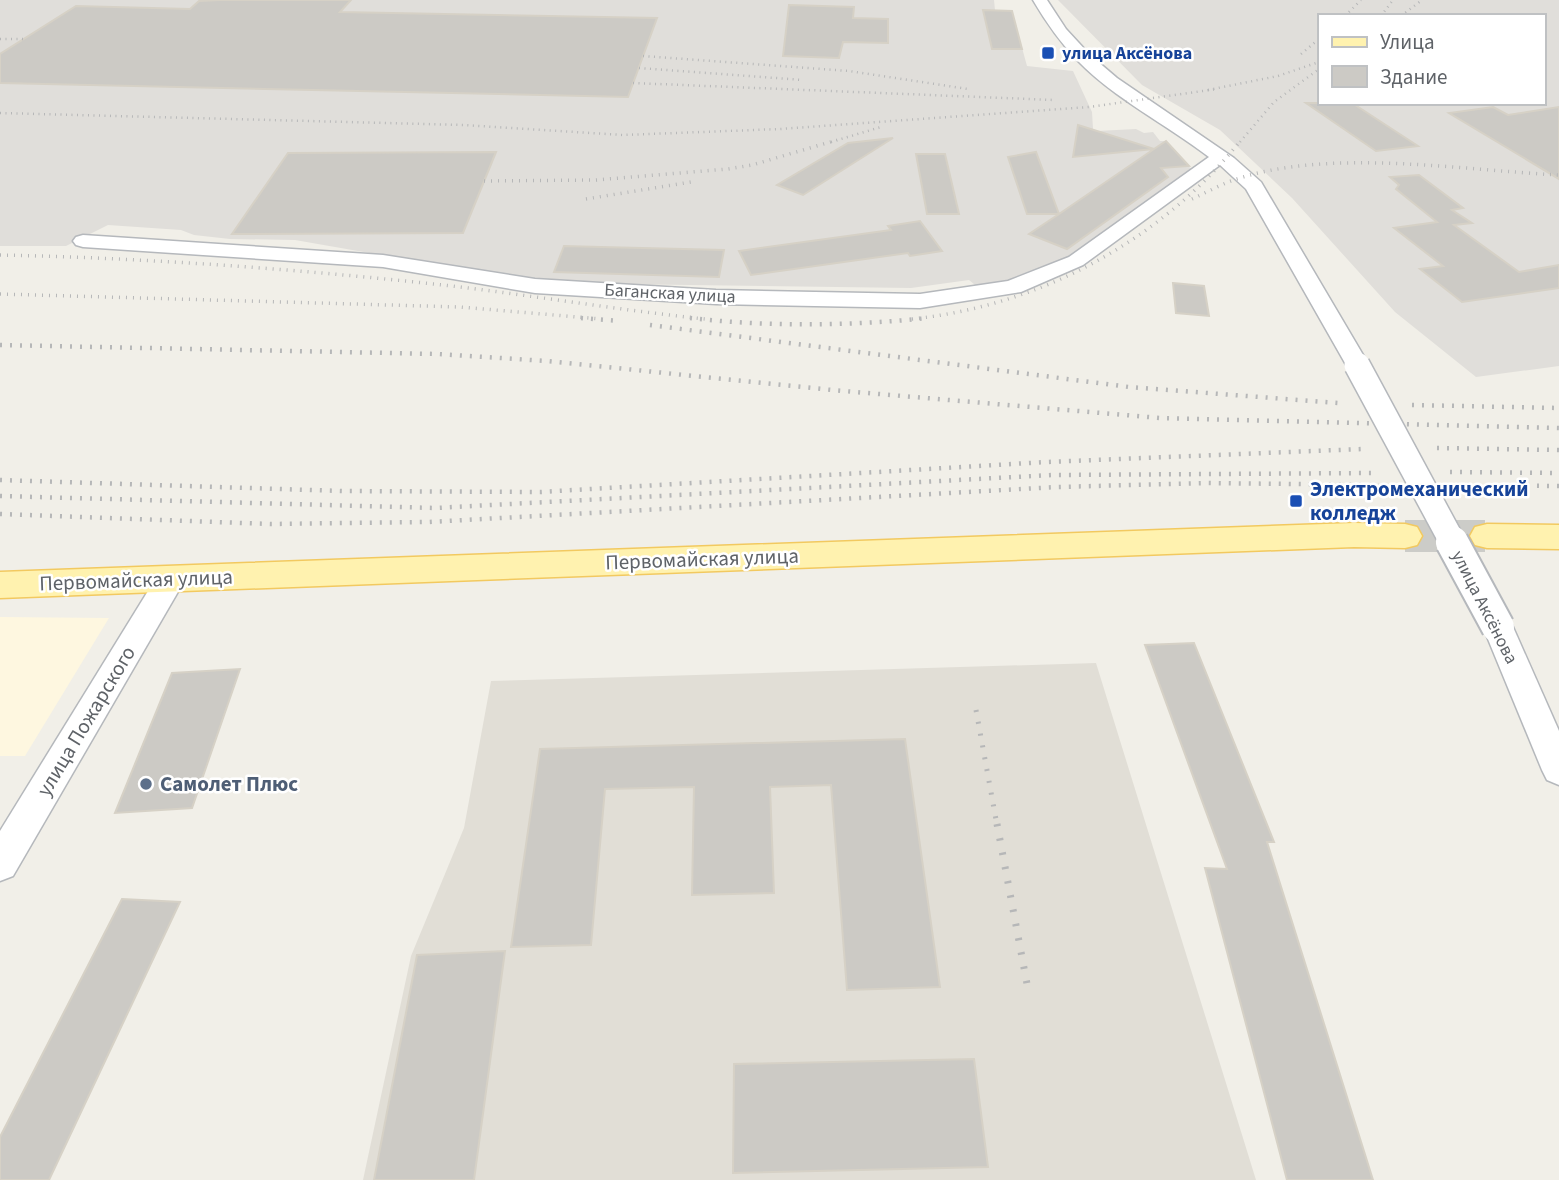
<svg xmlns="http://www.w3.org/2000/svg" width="1559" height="1180" viewBox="0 0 1559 1180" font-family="'Source Sans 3',sans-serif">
	<rect width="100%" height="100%" fill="#f1efe8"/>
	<path fill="#fef7e0" d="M0,617L109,618L25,756H0Z"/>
	<g fill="#e0deda" fill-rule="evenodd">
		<path d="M0,0H994L995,10L1012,11L1027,66L1073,71L1092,112L1093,129L1087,133L1091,135L1097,131L1136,129L1144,133L1153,132L1160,141H1166L1191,169L1077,253L1041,272L980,289L969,280L911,288L541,283L295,240L230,239L194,235L181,230L108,225L66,246H0Z"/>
		<path d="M1058,0H1559V366L1476,377L1395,312L1292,198L1220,130L1142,85ZM1319,16H1543V103H1319Z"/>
	</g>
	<path fill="#e1ded6" d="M1096,663L1256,1180H363L411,956L464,828L491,681Z"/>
	<g fill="#cccac5" stroke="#d6d1c6" stroke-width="2">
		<path d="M220,0H351L340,12L657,18L628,97L0,83V54L76,6L190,9L199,1Z"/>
		<path d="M789,5L854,7L853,18L888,19V43L843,42L839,58L783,56Z"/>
		<path d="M983,10L1012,11L1022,49H992Z"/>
		<path d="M1306,103H1352L1418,146L1376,151Z"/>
		<path d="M1493,107L1508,115L1559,107V179L1449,113Z"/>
		<path d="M1078,125L1154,149L1166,141L1189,166L1161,168L1168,177L1067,249L1029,234L1059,214H1027L1008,157L1036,152L1059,214L1154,149L1073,157Z"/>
		<path d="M893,138L803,195L777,185L848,143Z"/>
		<path d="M496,152L463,233L232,234L288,153Z"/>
		<path d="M916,154H945L959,214H927Z"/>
		<path d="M1419,175L1463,208L1452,210L1472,223L1454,225L1519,272L1559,265V288L1462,302L1420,269L1443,266L1394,228L1437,222L1396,189L1399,185L1390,177Z"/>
		<path d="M920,221L942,251L910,256L908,253L751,275L739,251L891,230L888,226Z"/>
		<path d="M564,246L601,247L724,250L719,277L554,272Z"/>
		<path d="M1173,283L1204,286L1209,316L1176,313Z"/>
		<path d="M1194,643L1274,842H1267L1373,1180H1287L1205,868L1227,869L1145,645Z"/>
		<path d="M240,669L192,808L115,813L172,673Z"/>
		<path d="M905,739L940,987L847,990L831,785L770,787L774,893L692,895L694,787L605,789L591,945L511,947L540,749Z"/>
		<path d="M122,899L180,902L49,1180H0V1137Z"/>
		<path d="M505,951L474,1180H374L417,955Z"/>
		<path d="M974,1059L988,1167L733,1173L734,1064Z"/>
	</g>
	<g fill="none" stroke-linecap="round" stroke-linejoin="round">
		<path stroke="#ccccc8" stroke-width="32" stroke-dasharray="32 16" stroke-linecap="butt" d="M1405,536H1487"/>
		<defs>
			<g id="minor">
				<path d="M1033,0H1047L1066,29L1090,55L1117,78L1234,158L1261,182L1369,365L1365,370H1349L1246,189L1220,165L1083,265L1021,292L920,308L716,304L535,293L383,267L83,247L76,245L73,241L76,237L83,235L383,255L535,279L716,290L920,294L1008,281L1069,257L1209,157C1166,124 1115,99 1078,61C1060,42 1046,22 1033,0Z"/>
				<path d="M171,567L181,570L186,578L13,876L0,881V831L161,570Z"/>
				<path d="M1498,615L1509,619L1513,627L1559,731V785L1547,780L1542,770L1483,627L1487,619Z"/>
			</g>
			<g id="major">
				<path d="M1354,523L1405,524L1417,527L1422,536L1417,545L1405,548L1354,547L0,598V572Z"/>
				<path d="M1487,524L1559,525V549L1487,548L1475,545L1470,536L1475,527Z"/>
			</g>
		</defs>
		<use href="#minor" stroke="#b5b8bc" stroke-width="3"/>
		<use href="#major" stroke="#f2c960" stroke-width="3"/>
		<use href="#minor" fill="#fff" fill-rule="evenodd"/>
		<use href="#major" fill="#fff2af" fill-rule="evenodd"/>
		<g stroke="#b6b7b8" stroke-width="2.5" stroke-dasharray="1 4.5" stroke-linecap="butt">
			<path d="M1345,16L1361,0"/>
			<path d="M1381,16L1393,0"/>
			<path d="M1401,16L1422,0"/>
			<path d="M0,39H24"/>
			<path d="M1301,54L1319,39"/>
			<path d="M643,56L849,71L968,89"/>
			<path d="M639,68L803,80"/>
			<path d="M633,83L1054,100"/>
			<path d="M1208,90L1278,76L1319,62"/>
			<path d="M0,113L463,125L623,135L780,129L1089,107L1217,89"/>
			<path d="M831,142L881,127"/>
			<path d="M1240,142L1274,102L1319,69"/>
		</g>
		<g stroke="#b6b7b8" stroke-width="3.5" stroke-dasharray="1 6" stroke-linecap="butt">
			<path d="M484,181L596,180L728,169L752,165L837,140"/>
			<path d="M586,199L691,182"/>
			<path d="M1192,199C1205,193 1218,186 1231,181C1326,147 1459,170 1559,175"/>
			<path d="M0,255C148,258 296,269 443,285C531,295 618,310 705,319"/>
			<path d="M0,294L460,307L601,319"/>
			<path d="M912,319C1039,306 1161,241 1241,140"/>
		</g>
		<g stroke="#b6b7b8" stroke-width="4.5" stroke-dasharray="2 8" stroke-linecap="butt">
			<path d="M581,318L619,321"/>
			<path d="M690,318C770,327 848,326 928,318"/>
			<path d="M650,325L1129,387L1338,403"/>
			<path d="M0,345L438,354L547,361L832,390L1160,418L1559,428"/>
			<path d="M1412,405L1559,408"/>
			<path d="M1437,448L1559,450"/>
			<path d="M1450,472L1559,473"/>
			<path d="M0,480L342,491L540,492L1046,462L1362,449"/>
			<path d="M1457,485L1559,486"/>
			<path d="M0,496L435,508L1052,475L1373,473"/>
			<path d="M0,514L270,524L429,522L1057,487L1206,483L1379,485"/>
		</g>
		<path stroke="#b6b7b8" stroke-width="5" stroke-dasharray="2 10" stroke-linecap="butt" d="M976,710L997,825"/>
		<path stroke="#b6b7b8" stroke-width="7" stroke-dasharray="2.5 12" stroke-linecap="butt" d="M997,824L1027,984"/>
		<defs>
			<path id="minor-bridge-far1" d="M1357,365L1453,543"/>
			<path id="minor-bridge" d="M1452,542L1498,627"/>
		</defs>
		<use href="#minor-bridge-far1" stroke="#b5b8bc" stroke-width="28" stroke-linecap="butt"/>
		<use href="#minor-bridge" stroke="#b5b8bc" stroke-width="36" stroke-linecap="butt"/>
		<use href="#minor-bridge-far1" stroke="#fff" stroke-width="25"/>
		<use href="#minor-bridge" stroke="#fff" stroke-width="32"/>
	</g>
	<g fill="#1a4fb4" stroke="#fff" stroke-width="2.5">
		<rect x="1041" y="46" width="14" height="14" rx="3.5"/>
		<rect x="1289" y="494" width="14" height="14" rx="3.5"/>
	</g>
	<circle fill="#5c6f8a" stroke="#fff" stroke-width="2.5" cx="146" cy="784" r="7"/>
	<g text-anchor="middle" stroke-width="5" stroke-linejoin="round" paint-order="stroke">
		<g font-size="18" font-weight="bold" fill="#164399" stroke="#fff" text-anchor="start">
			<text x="1062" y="59">улица Аксёнова</text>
		</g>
		<g font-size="18" fill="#5f6368" stroke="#fff">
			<text transform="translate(670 293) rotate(3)" y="6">Баганская улица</text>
			<text transform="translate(1485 607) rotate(63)" y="6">улица Аксёнова</text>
		</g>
		<g font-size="21" font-weight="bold" fill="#164399" stroke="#fff" text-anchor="start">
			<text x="1310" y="496">Электромеханический<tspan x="1310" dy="24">колледж</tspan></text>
		</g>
		<g font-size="21" fill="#5f6368" stroke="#fff">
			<text transform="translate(702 559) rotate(-2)" y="7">Первомайская улица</text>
			<text transform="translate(136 580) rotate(-2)" y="7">Первомайская улица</text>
			<text transform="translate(86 721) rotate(-59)" y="7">улица Пожарского</text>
		</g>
		<g font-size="21" font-weight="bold" fill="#4e5e75" stroke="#fff" text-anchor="start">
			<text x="160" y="791">Самолет Плюс</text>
		</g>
	</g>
	<rect x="1318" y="14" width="228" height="91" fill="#ffffff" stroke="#bfc1c3" stroke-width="2"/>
	<rect x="1332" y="37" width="35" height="10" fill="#fff2af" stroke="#bfc1c3" stroke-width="2"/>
	<text x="1380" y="49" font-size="21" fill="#5f6368">Улица</text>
	<rect x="1332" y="66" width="35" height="21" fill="#cccac5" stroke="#bfc1c3" stroke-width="2"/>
	<text x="1380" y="84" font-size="21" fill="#5f6368">Здание</text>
</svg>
